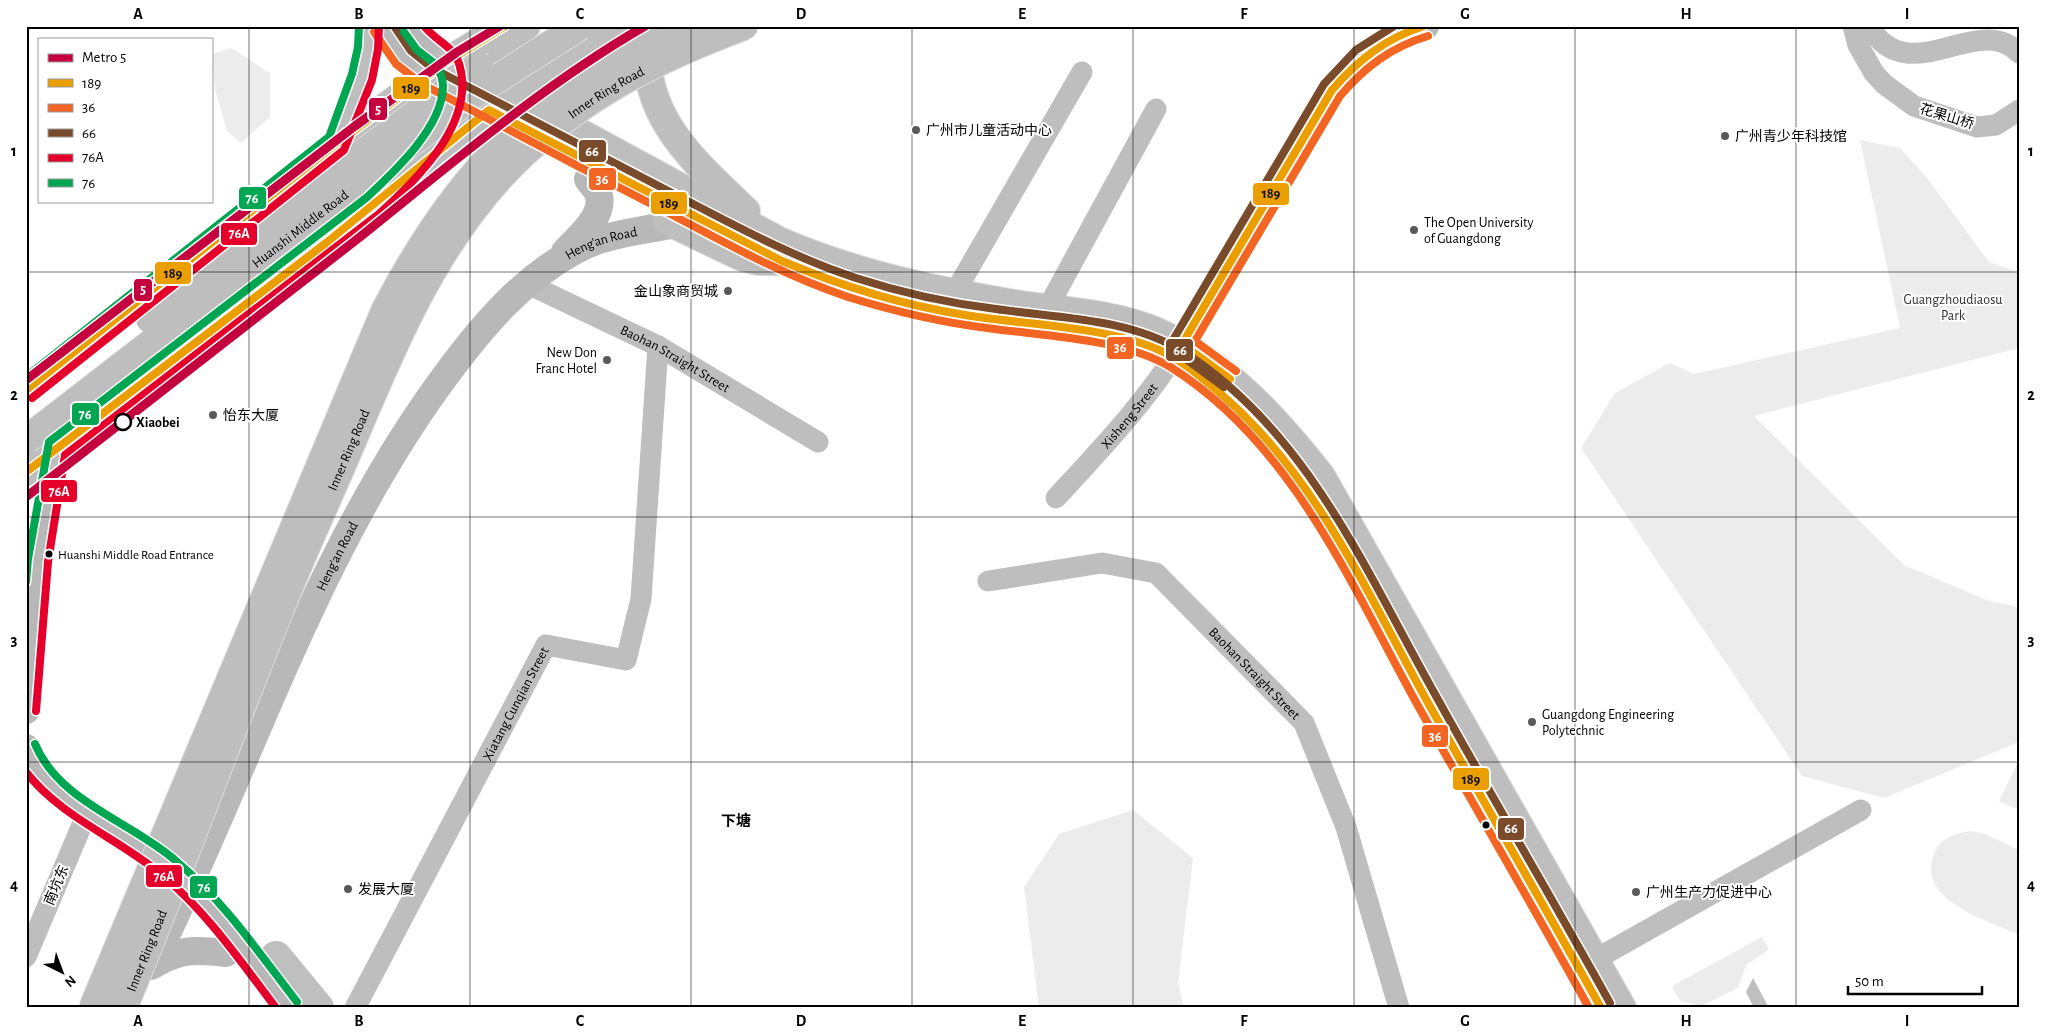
<svg xmlns="http://www.w3.org/2000/svg" width="2045" height="1034" viewBox="0 0 2045 1034" font-family="'Alegreya Sans','Noto Sans SC',sans-serif">
	<rect width="100%" height="100%" fill="#fff"/>
	<g fill="#ececec">
		<path d="M231,48L270,73V117L241,143L227,131L215,90L212,54Z"/>
		<path d="M1860,140L1900,148L1927,178L1989,262L2019,272V348L1754,416L1904,565L1989,601L2019,607V742L1884,798L1802,776L1581,448L1615,393L1670,363L1694,374L1900,328Z"/>
		<path d="M2017,764L2019,765V810L1999,801Z"/>
		<path d="M1133,810L1193,858L1178,983L1184,1008H1039L1024,887L1059,834Z"/>
		<path d="M1971,831L1985,834L2019,850V935C1987,920 1916,901 1934,854C1940,838 1955,833 1971,831Z"/>
		<path d="M1762,937L1769,950L1746,965L1738,988L1701,1006L1680,1001L1672,986Z"/>
	</g>
	<path fill="#bfbfbf" d="M1753,978L1769,1008H1754L1746,992Z"/>
	<g fill="none" stroke-linecap="round" stroke-linejoin="round">
		<path stroke="#bfbfbf" stroke-width="32" d="M276,957L318,1008"/>
		<defs>
			<g id="primary">
				<path d="M448,61L505,26"/>
				<path d="M509,94L562,58L626,26"/>
			</g>
			<g id="highway">
				<path d="M649,26C635,111 690,158 746,211"/>
				<path d="M448,61L779,241C856,274 931,290 1015,304C1061,311 1112,313 1155,331C1224,361 1276,419 1321,476L1622,1008"/>
				<path d="M427,76L699,218"/>
				<path d="M490,97C492,68 506,46 526,26"/>
				<path d="M337,143C352,105 368,68 369,26"/>
				<path d="M667,221L742,257L758,261H782"/>
				<path d="M26,390L337,143L441,66"/>
				<path d="M26,472L326,243L502,100"/>
				<path d="M1421,689L1476,787"/>
			</g>
		</defs>
		<use href="#primary" stroke="#dbdbdb" stroke-width="30"/>
		<use href="#highway" stroke="#dbdbdb" stroke-width="30"/>
		<g stroke="#bebebe" stroke-width="21">
			<path d="M1853,26L1858,45L1874,73L1884,84L1914,106L1977,127L1996,125L2019,110"/>
			<path d="M1869,26C1909,93 1978,10 2019,53"/>
			<path id="s1" d="M528,284L658,346L818,442"/>
			<path d="M954,294L1082,72"/>
			<path d="M1047,309L1156,109"/>
			<path id="s2" d="M1056,498C1101,449 1147,401 1182,344"/>
			<path id="s3" d="M988,581L1102,563L1156,573L1304,723L1346,827L1399,1008"/>
			<path d="M26,957L87,813"/>
			<path d="M1596,959L1861,810"/>
			<path id="s4" d="M355,1008L546,645L626,660L641,599L658,346"/>
		</g>
		<g stroke="#b8b8b8" stroke-width="28">
			<path d="M382,26L404,58L427,76"/>
			<path d="M412,26L424,43L448,61"/>
			<path d="M565,252C577,239 604,217 599,196C598,190 591,184 588,179"/>
			<path d="M1182,344L1332,90C1358,58 1385,36 1425,26"/>
			<path d="M26,710L38,561L56,449"/>
			<path d="M26,748C35,791 116,828 149,852C205,891 247,955 289,1008"/>
			<path id="s5" d="M160,948C253,756 318,547 446,375C482,326 522,279 576,250C604,234 643,231 674,224"/>
			<path d="M151,966C179,949 194,949 226,953"/>
		</g>
		<use href="#primary" stroke="#bebebe" stroke-width="28"/>
		<use href="#highway" stroke="#bebebe" stroke-width="28"/>
		<defs>
			<g id="highway-bridge">
				<path d="M150,319L335,174L479,67"/>
				<path id="s6" d="M26,440L478,91L580,26"/>
				<path d="M93,1008L385,311C458,171 539,87 687,26"/>
				<path id="s7" d="M123,1008C177,879 224,748 276,619C295,570 317,522 338,474C383,370 422,263 499,178C568,103 650,61 744,26"/>
			</g>
		</defs>
		<use href="#highway-bridge" stroke="#dbdbdb" stroke-width="30" stroke-linecap="butt"/>
		<use href="#highway-bridge" stroke="#bebebe" stroke-width="28"/>
		<defs>
			<g id="bus-1">
				<path d="M1230,379L1182,344L1332,90C1358,60 1386,38 1424,26"/>
				<path d="M26,390L337,143L448,61L505,26"/>
				<path d="M26,472L326,243L489,110L782,261C841,286 902,305 965,315C1025,325 1105,326 1159,350C1182,360 1202,378 1222,395C1317,477 1367,593 1427,701C1484,803 1544,905 1601,1008"/>
			</g>
			<g id="bus-2">
				<path d="M374,32L396,64L422,84C501,126 581,168 661,209C722,241 782,275 848,297C893,311 939,322 987,328C1043,336 1124,338 1172,368C1293,445 1350,583 1417,704C1474,806 1533,906 1589,1008"/>
				<path d="M1236,371L1195,341L1340,96C1365,67 1391,47 1428,36"/>
			</g>
			<g id="bus-3">
				<path d="M394,26L411,51L432,68C513,110 594,152 674,194C734,225 792,257 856,278C902,293 948,303 996,309C1057,318 1129,318 1182,351C1308,431 1366,572 1436,696C1493,799 1553,900 1610,1003"/>
				<path d="M1224,387L1175,351L1172,347L1173,340L1324,84L1356,50L1394,26"/>
			</g>
			<g id="bus-4">
				<path d="M32,398L344,150L372,80L378,49L379,26"/>
				<path d="M36,711L48,562L65,455L379,214C419,177 481,118 457,58C455,50 432,37 424,26"/>
				<path d="M26,772C62,818 118,838 162,875C207,912 241,962 276,1008"/>
			</g>
			<g id="bus-5">
				<path d="M26,377L329,137L352,74L358,47L359,26"/>
				<path d="M26,582L28,559L49,442L366,198C394,172 443,127 443,86C443,80 440,73 439,67L417,50L404,32"/>
				<path d="M35,744C59,802 132,822 176,861C224,901 259,953 297,1002"/>
			</g>
		</defs>
		<use href="#bus-1" stroke="#fff" stroke-width="11"/>
		<use href="#bus-2" stroke="#fff" stroke-width="11"/>
		<use href="#bus-3" stroke="#fff" stroke-width="11"/>
		<use href="#bus-4" stroke="#fff" stroke-width="11"/>
		<use href="#bus-5" stroke="#fff" stroke-width="11"/>
		<use href="#bus-1" stroke="#eb9e00" stroke-width="8"/>
		<use href="#bus-2" stroke="#f26522" stroke-width="8"/>
		<use href="#bus-3" stroke="#7a4b2a" stroke-width="8"/>
		<use href="#bus-4" stroke="#e4002b" stroke-width="8"/>
		<use href="#bus-5" stroke="#00a651" stroke-width="8"/>
		<defs>
			<g id="metro-1">
				<path d="M26,380L355,126L457,52L500,26"/>
				<path d="M26,497C136,411 247,326 356,240C450,165 540,87 645,26"/>
			</g>
		</defs>
		<use href="#metro-1" stroke="#fff" stroke-width="12"/>
		<use href="#metro-1" stroke="#c5003e" stroke-width="9"/>
	</g>
	<path fill="none" stroke="#000" stroke-width="1" stroke-opacity="0.55" d="M249,26V1008M470,26V1008M691,26V1008M912,26V1008M1133,26V1008M1354,26V1008M1575,26V1008M1796,26V1008M26,272H2019M26,517H2019M26,762H2019"/>
	<g fill="#595959" stroke="#fff" stroke-width="2">
		<circle cx="916" cy="130" r="5"/>
		<circle cx="1725" cy="136" r="5"/>
		<circle cx="1414" cy="230" r="5"/>
		<circle cx="728" cy="291" r="5"/>
		<circle cx="607" cy="360" r="5"/>
		<circle cx="213" cy="415" r="5"/>
		<circle cx="1532" cy="722" r="5"/>
		<circle cx="348" cy="889" r="5"/>
		<circle cx="1636" cy="892" r="5"/>
	</g>
	<circle fill="#fff" stroke="#000" stroke-width="2.5" cx="123" cy="422" r="8"/>
	<g fill="#000" stroke="#fff" stroke-width="2">
		<circle cx="49" cy="554" r="4.5"/>
		<circle cx="1486" cy="825" r="4.5"/>
	</g>
	<g text-anchor="middle" stroke-width="4" stroke-linejoin="round" paint-order="stroke">
		<g font-size="13" fill="#000" stroke="#fff" text-anchor="start">
			<text x="58" y="559">Huanshi Middle Road Entrance</text>
		</g>
		<g font-size="14" fill="#000" stroke="#fff">
			<text dy="5" stroke="none"><textPath href="#s7" startOffset="1052">Inner Ring Road</textPath></text>
			<text transform="translate(1947 116) rotate(17)" y="5">花果山桥</text>
			<text dy="5" stroke="none"><textPath href="#s6" startOffset="346">Huanshi Middle Road</textPath></text>
			<text dy="5" stroke="none"><textPath href="#s5" startOffset="850">Heng'an Road</textPath></text>
			<text dy="5" stroke="none"><textPath href="#s1" startOffset="165">Baohan Straight Street</textPath></text>
			<text dy="5" stroke="none"><textPath href="#s2" startOffset="110">Xisheng Street</textPath></text>
			<text dy="5" stroke="none"><textPath href="#s7" startOffset="602">Inner Ring Road</textPath></text>
			<text dy="5" stroke="none"><textPath href="#s5" startOffset="430">Heng'an Road</textPath></text>
			<text dy="5" stroke="none"><textPath href="#s3" startOffset="311">Baohan Straight Street</textPath></text>
			<text dy="5" stroke="none"><textPath href="#s4" startOffset="344">Xiatang Cunqian Street</textPath></text>
			<text transform="translate(56 885) rotate(-67)" y="5">南坑东</text>
			<text dy="5" stroke="none"><textPath href="#s7" startOffset="62">Inner Ring Road</textPath></text>
		</g>
		<g font-size="14" fill="#000" stroke="#fff" text-anchor="start">
			<text x="926" y="135">广州市儿童活动中心</text>
			<text x="1735" y="141">广州青少年科技馆</text>
			<text x="1424" y="227">The Open University<tspan x="1424" dy="16">of Guangdong</tspan></text>
			<text x="718" y="296" text-anchor="end">金山象商贸城</text>
			<text x="597" y="357" text-anchor="end">New Don<tspan x="597" dy="16">Franc Hotel</tspan></text>
			<text x="223" y="420">怡东大厦</text>
			<text x="1542" y="719">Guangdong Engineering<tspan x="1542" dy="16">Polytechnic</tspan></text>
			<text x="358" y="894">发展大厦</text>
			<text x="1646" y="897">广州生产力促进中心</text>
		</g>
		<g font-size="14" fill="#333" stroke="#fff">
			<text x="1953" y="304">Guangzhoudiaosu<tspan x="1953" dy="16">Park</tspan></text>
		</g>
		<g font-size="14" font-weight="bold" fill="#000" stroke="#fff" text-anchor="start">
			<text x="136" y="427">Xiaobei</text>
		</g>
		<g font-size="15" font-weight="bold" fill="#000" stroke="#fff">
			<text x="736" y="826">下塘</text>
		</g>
	</g>
	<g stroke="#fff" stroke-width="2">
		<rect x="392" y="76" width="38" height="24" rx="5" fill="#eb9e00"/>
		<rect x="368" y="97" width="20" height="24" rx="5" fill="#c5003e"/>
		<rect x="578" y="139" width="29" height="24" rx="5" fill="#7a4b2a"/>
		<rect x="588" y="167" width="29" height="24" rx="5" fill="#f26522"/>
		<rect x="1252" y="182" width="38" height="24" rx="5" fill="#eb9e00"/>
		<rect x="238" y="186" width="29" height="24" rx="5" fill="#00a651"/>
		<rect x="650" y="191" width="38" height="24" rx="5" fill="#eb9e00"/>
		<rect x="220" y="222" width="38" height="24" rx="5" fill="#e4002b"/>
		<rect x="154" y="261" width="38" height="24" rx="5" fill="#eb9e00"/>
		<rect x="133" y="278" width="20" height="24" rx="5" fill="#c5003e"/>
		<rect x="1106" y="336" width="29" height="24" rx="5" fill="#f26522"/>
		<rect x="1165" y="338" width="29" height="24" rx="5" fill="#7a4b2a"/>
		<rect x="71" y="402" width="29" height="24" rx="5" fill="#00a651"/>
		<rect x="40" y="479" width="38" height="24" rx="5" fill="#e4002b"/>
		<rect x="1421" y="724" width="28" height="24" rx="5" fill="#f26522"/>
		<rect x="1452" y="767" width="38" height="24" rx="5" fill="#eb9e00"/>
		<rect x="1497" y="817" width="28" height="24" rx="5" fill="#7a4b2a"/>
		<rect x="145" y="864" width="38" height="24" rx="5" fill="#e4002b"/>
		<rect x="189" y="875" width="29" height="24" rx="5" fill="#00a651"/>
	</g>
	<g font-size="14" text-anchor="middle" font-weight="bold" fill="#fff">
		<text x="378" y="114">5</text>
		<text x="592" y="156">66</text>
		<text x="602" y="184">36</text>
		<text x="252" y="203">76</text>
		<text x="239" y="238">76A</text>
		<text x="143" y="294">5</text>
		<text x="1120" y="352">36</text>
		<text x="1180" y="355">66</text>
		<text x="85" y="419">76</text>
		<text x="59" y="496">76A</text>
		<text x="1435" y="741">36</text>
		<text x="1511" y="833">66</text>
		<text x="164" y="881">76A</text>
		<text x="204" y="892">76</text>
	</g>
	<g font-size="14" text-anchor="middle" font-weight="bold" fill="#111">
		<text x="411" y="93">189</text>
		<text x="1271" y="198">189</text>
		<text x="669" y="208">189</text>
		<text x="173" y="278">189</text>
		<text x="1471" y="784">189</text>
	</g>
	<rect width="2045" height="1034" fill="none" stroke="#ffffff" stroke-width="55"/>
	<rect x="38" y="38" width="175" height="165" fill="#ffffff" stroke="#999999"/>
	<rect x="48" y="54" width="25" height="8" fill="#c5003e" stroke="#999999"/>
	<text x="82" y="62" font-size="15" fill="#000000">Metro 5</text>
	<rect x="48" y="79" width="25" height="8" fill="#eb9e00" stroke="#999999"/>
	<text x="82" y="88" font-size="15" fill="#000000">189</text>
	<rect x="48" y="104" width="25" height="8" fill="#f26522" stroke="#999999"/>
	<text x="82" y="112" font-size="15" fill="#000000">36</text>
	<rect x="48" y="129" width="25" height="8" fill="#7a4b2a" stroke="#999999"/>
	<text x="82" y="138" font-size="15" fill="#000000">66</text>
	<rect x="48" y="154" width="25" height="8" fill="#e4002b" stroke="#999999"/>
	<text x="82" y="162" font-size="15" fill="#000000">76A</text>
	<rect x="48" y="179" width="25" height="8" fill="#00a651" stroke="#999999"/>
	<text x="82" y="188" font-size="15" fill="#000000">76</text>
	<g transform="translate(62 972) rotate(138)" stroke="#ffffff" stroke-width="4" paint-order="stroke">
	<path d="M0-4L9 19L0 12L-9 19Z" fill="#000000"/>
	<text y="-8" font-size="14" font-weight="bold" text-anchor="middle" fill="#000000">N</text>
	</g>
	<path d="M1848 986v8h134v-8" fill="none" stroke="#000000" stroke-width="2.5"/>
	<text x="1855" y="986" font-size="15" fill="#000000" stroke="#ffffff" stroke-width="4" paint-order="stroke">50 m</text>
	<rect x="28" y="28" width="1990" height="978" fill="none" stroke="#000" stroke-width="2"/>
	<g font-size="16" text-anchor="middle" font-weight="bold" fill="#000">
		<text x="138" y="19">A</text>
		<text x="359" y="19">B</text>
		<text x="580" y="19">C</text>
		<text x="801" y="19">D</text>
		<text x="1022" y="19">E</text>
		<text x="1244" y="19">F</text>
		<text x="1465" y="19">G</text>
		<text x="1686" y="19">H</text>
		<text x="1907" y="19">I</text>
		<text x="14" y="156">1</text>
		<text x="2031" y="156">1</text>
		<text x="14" y="400">2</text>
		<text x="2031" y="400">2</text>
		<text x="14" y="645">3</text>
		<text x="2031" y="645">3</text>
		<text x="14" y="890">4</text>
		<text x="2031" y="890">4</text>
		<text x="138" y="1026">A</text>
		<text x="359" y="1026">B</text>
		<text x="580" y="1026">C</text>
		<text x="801" y="1026">D</text>
		<text x="1022" y="1026">E</text>
		<text x="1244" y="1026">F</text>
		<text x="1465" y="1026">G</text>
		<text x="1686" y="1026">H</text>
		<text x="1907" y="1026">I</text>
	</g>
</svg>
